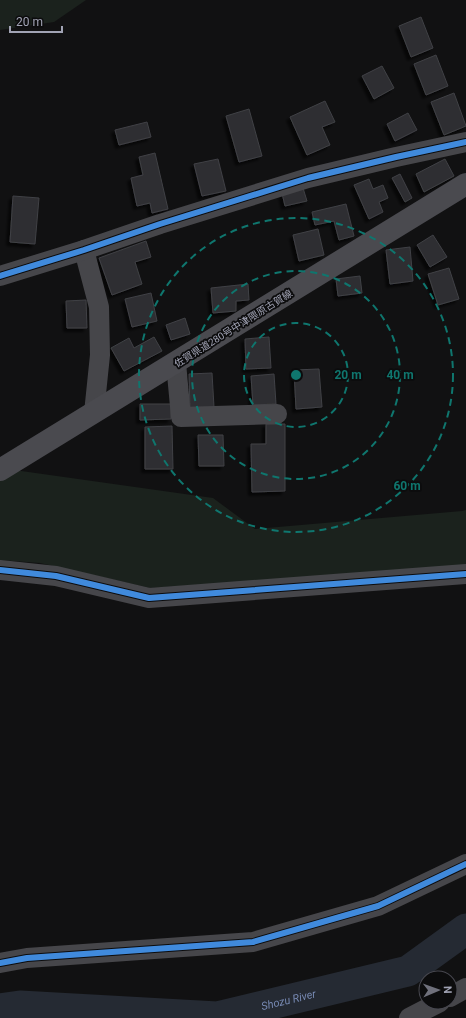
<svg xmlns="http://www.w3.org/2000/svg" width="466" height="1018" viewBox="0 0 466 1018" font-family="Roboto,'Noto Sans JP',sans-serif">
	<defs>
		<filter id="shadow"><feDropShadow dx="-3.5" dy="3.5" stdDeviation="1" flood-color="#0009"/></filter>
	</defs>
	<rect width="100%" height="100%" fill="#111112"/>
	<g fill="#1b221d">
		<path d="M0,0H86L54,22L0,30Z"/>
		<path d="M0,468L213,498L255,529L462,511L466,510V567L150,588L40,563L0,560Z"/>
	</g>
	<g fill="none" stroke-linecap="round" stroke-linejoin="round">
		<path stroke="#252a33" stroke-width="31" id="s1" d="M0,1009L20,1006L217,1017L408,971L466,929"/>
	</g>
	<g fill="#2e2e30" stroke="#404146" filter="url(#shadow)">
		<path d="M421,17L433,48L411,57L399,26Z"/>
		<path d="M436,55L448,86L426,95L414,64Z"/>
		<path d="M382,66L394,88L374,99L362,76Z"/>
		<path d="M454,93L466,126L444,135L431,102Z"/>
		<path d="M325,101L335,122L322,127L330,145L307,155L290,117Z"/>
		<path d="M249,109L262,156L239,162L226,116Z"/>
		<path d="M408,113L417,130L395,141L387,124Z"/>
		<path d="M147,122L151,137L119,145L115,130Z"/>
		<path d="M155,153L168,209L152,213L150,203L137,206L131,178L143,175L139,157Z"/>
		<path d="M218,159L226,191L202,196L194,164Z"/>
		<path d="M445,159L454,176L424,192L416,174Z"/>
		<path d="M400,174L412,198L405,202L392,178Z"/>
		<path d="M369,179L373,189L383,185L388,198L379,202L383,212L369,219L354,185Z"/>
		<path d="M303,188L307,201L285,206L282,193Z"/>
		<path d="M13,196L39,198L35,244L10,242Z"/>
		<path d="M346,204L354,236L339,240L334,221L315,225L312,212Z"/>
		<path d="M318,229L324,255L299,261L293,235Z"/>
		<path d="M433,235L447,257L430,267L417,245Z"/>
		<path d="M146,241L151,257L135,262L142,284L112,295L99,258Z"/>
		<path d="M410,247L413,281L390,284L386,250Z"/>
		<path d="M449,268L459,299L438,305L428,274Z"/>
		<path d="M360,276L362,293L338,296L336,279Z"/>
		<path d="M248,284L249,300L236,301V311L213,313L211,288Z"/>
		<path d="M151,293L157,321L132,327L125,299Z"/>
		<path d="M86,300L87,328H67L66,301Z"/>
		<path d="M185,318L190,334L171,340L166,325Z"/>
		<path d="M154,337L162,351L124,371L111,348L129,338L134,348Z"/>
		<path d="M269,337L271,368L246,369L245,339Z"/>
		<path d="M319,369L322,407L296,409L294,370Z"/>
		<path d="M212,373L214,407L190,409L189,374Z"/>
		<path d="M274,374L276,404L253,405L251,376Z"/>
		<path d="M140,404H171V419L140,420Z"/>
		<path d="M266,424H285V491L252,492L251,444H266Z"/>
		<path d="M172,426L173,469H145V427Z"/>
		<path d="M198,435H223L224,466H199Z"/>
	</g>
	<g fill="none" stroke-linecap="round" stroke-linejoin="round">
		<g stroke="#46464a" stroke-width="20">
			<path d="M84,250L99,307L100,355L94,413"/>
			<path d="M0,276L84,250L160,224L308,178L396,157L466,142"/>
			<path d="M176,363L181,417L277,414"/>
			<path d="M0,570L56,576L149,598L466,574"/>
			<path d="M0,963L27,958L253,942L378,906L466,864"/>
			<path d="M450,997L466,988"/>
			<path d="M409,1018L440,1002"/>
		</g>
		<path stroke="#4a4a4f" stroke-width="22" d="M0,470L466,184"/>
		<defs>
			<g id="cycleway">
				<path d="M0,276L84,250L160,224L308,178L396,157L466,142"/>
				<path d="M0,570L56,576L149,598L466,574"/>
				<path d="M0,963L27,958L253,942L378,906L466,864"/>
			</g>
		</defs>
		<use href="#cycleway" stroke="#0c0c0d" stroke-width="8"/>
		<use href="#cycleway" stroke="#408adc" stroke-width="6"/>
	</g>
	<g fill="none" stroke="#0f766e" stroke-width="2" stroke-dasharray="7 5">
		<circle cx="296" cy="375" r="52"/>
		<circle cx="296" cy="375" r="104"/>
		<circle cx="296" cy="375" r="157"/>
	</g>
	<g text-anchor="middle" stroke-width="3.5" stroke-linejoin="round" paint-order="stroke">
		<g font-size="10" fill="#a1a3b4" stroke="#0c0c0d">
			<text transform="translate(233 328) rotate(-32)" y="4">佐賀県道280号中津隈原古賀線</text>
		</g>
		<g font-size="11" font-style="italic" fill="#7688b1" stroke="#0c0c0d">
			<text dy="4" stroke="none"><textPath href="#s1" startOffset="291">Shozu River</textPath></text>
		</g>
	</g>
	<circle cx="296" cy="375" r="6" fill="#0f766e" stroke="#0c0c0d" stroke-width="2"/>
	<g font-size="12" text-anchor="middle" font-weight="bold" fill="#0f766e" stroke="#0c0c0d" stroke-width="3.5" stroke-linejoin="round" paint-order="stroke">
		<text x="348" y="379">20 m</text>
		<text x="400" y="379">40 m</text>
		<text x="407" y="490">60 m</text>
	</g>
	<g transform="translate(438 990) rotate(88)"><circle r="19" fill="#0c0c0d" stroke="#484850"/>
	<path d="M0-3L7 15L0 10L-7 15Z" fill="#6f707b"/>
	<text y="-6" font-size="11" font-weight="bold" text-anchor="middle" fill="#a1a3b4">N</text>
	</g>
	<path d="M10 26v6h52v-6" fill="none" stroke="#a1a3b4" stroke-width="2"/>
	<text x="16" y="26" font-size="12" fill="#a1a3b4" stroke="#0c0c0d" stroke-width="3" paint-order="stroke">20 m</text>
</svg>
